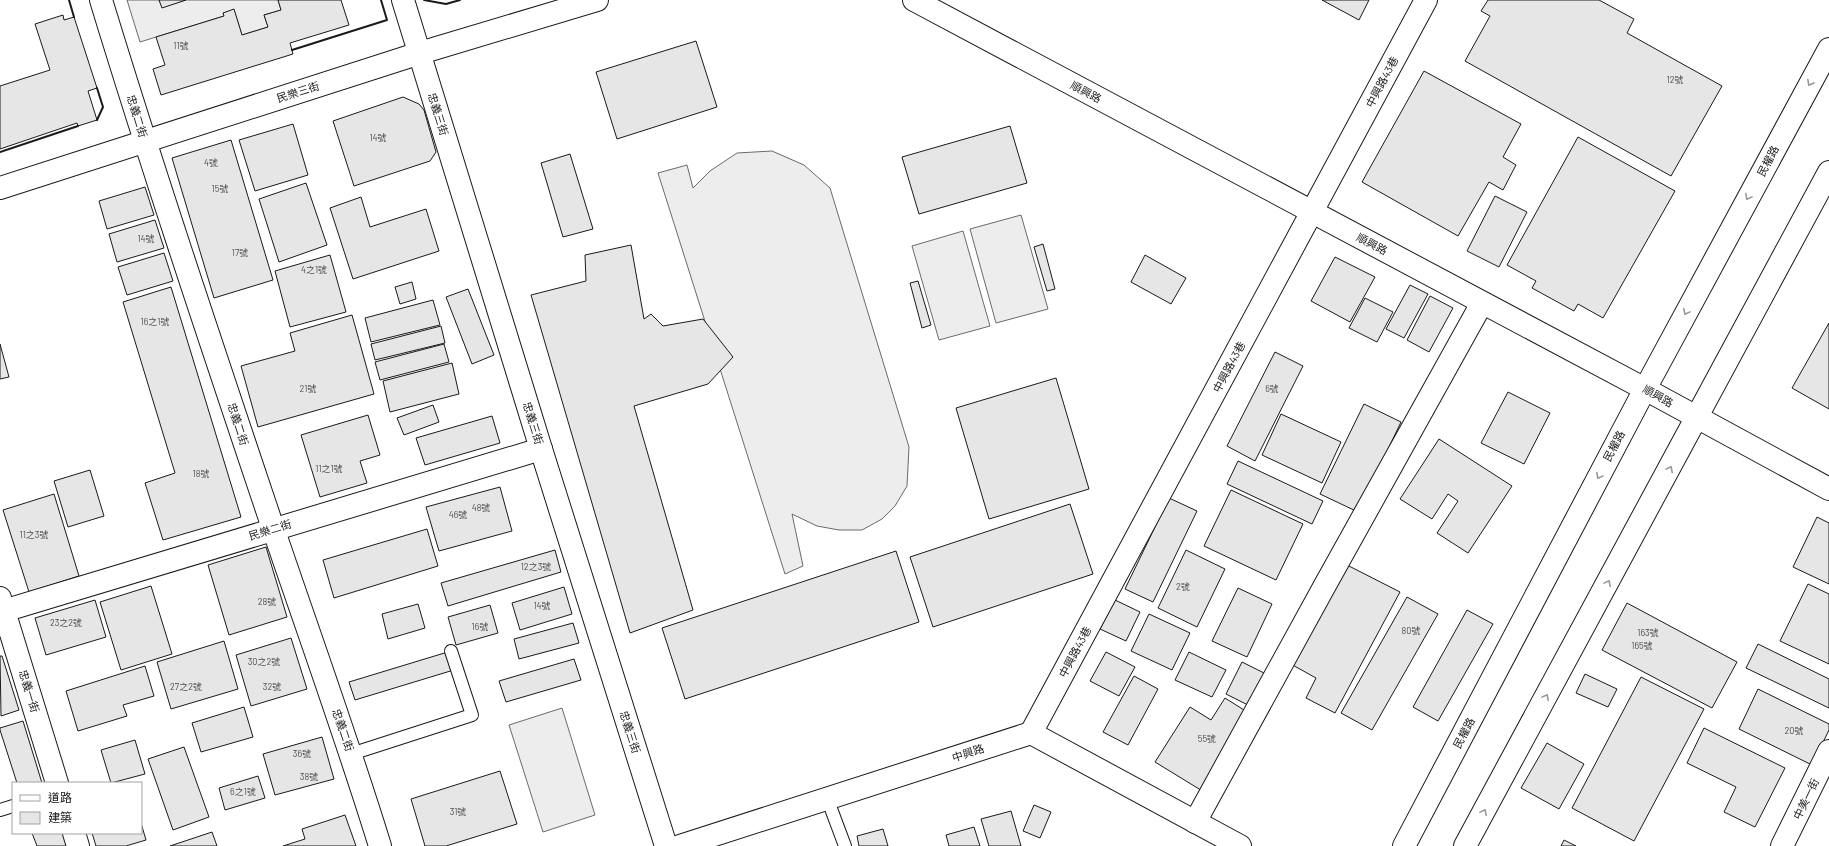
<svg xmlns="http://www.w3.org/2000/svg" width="1829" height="846" viewBox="0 0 1829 846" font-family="Barlow,'Noto Sans TC',sans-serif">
	<rect width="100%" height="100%" fill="#fff"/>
	<g fill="#ededed" stroke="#6a6a6a">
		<path d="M127,0H159L162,7L186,0H278L281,10L264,15L268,27L242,35L234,10L223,13L224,16L140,42Z"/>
		<path d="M772,151L804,165L830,188L909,447L907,486L895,506L882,519L862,530H839L817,526L792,514L803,566L785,574L658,173L687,165L693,188L710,171L737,153Z"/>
		<path d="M1021,215L1048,309L996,323L970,229Z"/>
		<path d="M963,231L990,326L939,340L912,246Z"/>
		<path d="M562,708L595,815L543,832L509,725Z"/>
	</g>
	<g fill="#e6e6e6" stroke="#1a1a1a">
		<path d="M159,0H186L162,8Z"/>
		<path d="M278,0H341L349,25L290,43L293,54L161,95L153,69L165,65L156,37L224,16L223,13L234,9L242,35L268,27L264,15L281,10Z"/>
		<path d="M1322,0H1369L1359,20Z"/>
		<path d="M1488,0H1599L1634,19L1627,33L1722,86L1671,176L1465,61L1490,16L1481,11Z"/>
		<path d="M63,15L64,20L74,17L97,88L88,91L97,120L78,126L77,123L0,149V86L50,70L35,24Z"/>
		<path d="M696,41L717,107L617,139L596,72Z"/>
		<path d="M1424,71L1521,124L1503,157L1516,165L1503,190L1489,182L1458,236L1362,182Z"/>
		<path d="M403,97L419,104L424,110L436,152L430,161L354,186L333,121Z"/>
		<path d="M293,124L308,175L255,191L239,140Z"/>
		<path d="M1010,126L1027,183L919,214L902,157Z"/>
		<path d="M1578,137L1675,191L1603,318L1578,304L1574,311L1532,288L1536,281L1507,265Z"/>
		<path d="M231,140L273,280L214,298L172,158Z"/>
		<path d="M570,154L593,229L563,237L541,163Z"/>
		<path d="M306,183L327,245L279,262L259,199Z"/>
		<path d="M145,187L154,215L107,229L99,201Z"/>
		<path d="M1495,196L1527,212L1499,267L1467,251Z"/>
		<path d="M361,197L370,227L426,209L439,251L353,279L330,208Z"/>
		<path d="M155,220L164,248L117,262L109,234Z"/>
		<path d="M1043,244L1055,289L1047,291L1034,247Z"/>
		<path d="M631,245L644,319L651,314L663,326L703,319L733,357L708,384L634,406L693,610L630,633L531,295L586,281L585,255Z"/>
		<path d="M164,253L173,281L127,295L118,267Z"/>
		<path d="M330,255L346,312L290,327L275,271Z"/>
		<path d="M1145,255L1186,278L1171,304L1131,282Z"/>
		<path d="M1335,257L1375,277L1350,322L1311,301Z"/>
		<path d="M918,281L931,325L922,328L910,283Z"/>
		<path d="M412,282L416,299L400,304L395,287Z"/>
		<path d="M1410,285L1428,294L1404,338L1386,329Z"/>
		<path d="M171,287L241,517L163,540L145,483L175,473L123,302Z"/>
		<path d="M468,289L494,355L472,364L446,297Z"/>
		<path d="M1430,296L1453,308L1429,352L1407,340Z"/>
		<path d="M1365,298L1393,312L1377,342L1349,328Z"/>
		<path d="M433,300L440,325L371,342L365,318Z"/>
		<path d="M352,315L374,394L258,427L241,366L295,351L290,333Z"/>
		<path d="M1829,323V409L1792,388Z"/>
		<path d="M441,326L445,343L375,360L371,344Z"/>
		<path d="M0,344L9,377L0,379Z"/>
		<path d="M444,344L449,362L380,380L375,362Z"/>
		<path d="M1275,352L1303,366L1255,461L1227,446Z"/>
		<path d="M452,363L459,394L390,412L383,381Z"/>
		<path d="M1056,378L1089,489L989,519L956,408Z"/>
		<path d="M1508,392L1550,413L1524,464L1481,443Z"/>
		<path d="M1364,404L1401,422L1358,512L1320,494Z"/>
		<path d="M433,405L439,422L404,435L397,418Z"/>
		<path d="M1281,414L1341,442L1322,483L1262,455Z"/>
		<path d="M368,415L380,455L360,461L367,483L320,497L301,435Z"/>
		<path d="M492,416L500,443L425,465L416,438Z"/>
		<path d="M1439,439L1512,486L1468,553L1437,533L1458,501L1448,494L1432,519L1400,499Z"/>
		<path d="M1238,461L1323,501L1312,524L1227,484Z"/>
		<path d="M90,470L104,516L68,527L54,481Z"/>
		<path d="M500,487L512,531L439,551L426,507Z"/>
		<path d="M1231,490L1303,524L1276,580L1204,546Z"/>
		<path d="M54,494L79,576L29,592L3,510Z"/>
		<path d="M1169,498L1197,511L1153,602L1125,589Z"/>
		<path d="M1070,504L1093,574L933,627L910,557Z"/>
		<path d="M1817,517L1829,523V584L1793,567Z"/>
		<path d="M427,529L438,566L334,598L323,560Z"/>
		<path d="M266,547L287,617L229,635L208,565Z"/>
		<path d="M555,550L561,572L448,606L441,583Z"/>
		<path d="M1186,550L1225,569L1197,627L1158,608Z"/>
		<path d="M896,551L919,622L685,699L662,628Z"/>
		<path d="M1347,565L1400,592L1335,713L1306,698L1316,678L1289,663Z"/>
		<path d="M1808,584L1829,594V664L1780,641Z"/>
		<path d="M151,586L172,654L121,670L100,602Z"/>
		<path d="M564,587L572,614L520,630L512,603Z"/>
		<path d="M1238,588L1272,604L1247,657L1212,641Z"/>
		<path d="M1407,597L1438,614L1372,730L1341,713Z"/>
		<path d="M95,600L106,637L46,655L35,618Z"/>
		<path d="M1115,600L1140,612L1126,641L1100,629Z"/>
		<path d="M1627,603L1737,662L1712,708L1602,650Z"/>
		<path d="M418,604L425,628L388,639L382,614Z"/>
		<path d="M490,605L498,633L456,645L448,617Z"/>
		<path d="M1467,610L1493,624L1438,721L1413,707Z"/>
		<path d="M1149,614L1190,633L1172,670L1131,651Z"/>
		<path d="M573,623L579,643L519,659L514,639Z"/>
		<path d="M291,638L307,689L251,706L236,655Z"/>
		<path d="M224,641L238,689L171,709L157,662Z"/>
		<path d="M1758,644L1829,679V708L1746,668Z"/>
		<path d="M451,651L457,669L355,700L349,682Z"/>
		<path d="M1106,652L1135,667L1119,696L1090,681Z"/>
		<path d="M1189,652L1226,670L1212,697L1175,680Z"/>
		<path d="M0,656H2L19,710L1,716Z"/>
		<path d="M574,659L581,680L506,702L499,681Z"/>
		<path d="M1242,662L1266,674L1250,706L1226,694Z"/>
		<path d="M145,666L154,696L123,705L127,716L78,731L66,691Z"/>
		<path d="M1585,674L1617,689L1608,707L1576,693Z"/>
		<path d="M1134,676L1158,689L1128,745L1103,732Z"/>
		<path d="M1641,677L1704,709L1634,841L1572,808Z"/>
		<path d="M1758,689L1829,724V730L1812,765L1739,729Z"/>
		<path d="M1225,698L1252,715L1204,792L1155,762L1190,707L1211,720Z"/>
		<path d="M244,707L253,737L201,752L192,723Z"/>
		<path d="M23,721L42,783H17L0,730V728Z"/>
		<path d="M1704,728L1785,768L1755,827L1724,812L1736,787L1687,763Z"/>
		<path d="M322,737L334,779L275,795L263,754Z"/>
		<path d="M135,740L145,774L111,783L101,750Z"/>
		<path d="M1547,743L1584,764L1559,809L1521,788Z"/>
		<path d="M184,747L209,817L173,830L148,759Z"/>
		<path d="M500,771L517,824L446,846H425L411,799Z"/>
		<path d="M258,776L265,798L225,810L219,788Z"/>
		<path d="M1034,805L1051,812L1040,838L1023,831Z"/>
		<path d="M1011,811L1021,846H989L981,819Z"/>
		<path d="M345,815L356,846H283L305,839L302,829Z"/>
		<path d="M141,823L146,840L126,846H96L92,833H141Z"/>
		<path d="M974,827L980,846H949L946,835Z"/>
		<path d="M883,829L888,846H859L857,836Z"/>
		<path d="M212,832L217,846H170Z"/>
		<path d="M32,833H65L69,846H37Z"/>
		<path d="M1564,840L1576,846H1561Z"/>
	</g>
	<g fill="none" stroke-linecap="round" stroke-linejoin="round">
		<defs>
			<g id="service">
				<path d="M351,754L472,715L451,651"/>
				<path d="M827,798L845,846"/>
				<path d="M0,810L13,806"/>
			</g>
			<g id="minor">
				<path d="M101,0C155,177 214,352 273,528C309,634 347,739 380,846"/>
				<path d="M403,0L541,449L666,846"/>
				<path d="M914,0L1645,389L1829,489"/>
				<path d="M0,188L420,53L597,0"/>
				<path d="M0,598L57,783"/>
				<path d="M0,612L541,449"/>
				<path d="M1031,733L1426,0"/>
				<path d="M1195,822L1324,587L1482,303"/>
				<path d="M74,833L78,846"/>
				<path d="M680,846L1031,733L1240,846"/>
				<path d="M1404,846L1645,389L1829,49"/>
				<path d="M1465,846L1829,172"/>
				<path d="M1782,846L1829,751"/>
			</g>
		</defs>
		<use href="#service" stroke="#1a1a1a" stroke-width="14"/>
		<use href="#minor" stroke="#1a1a1a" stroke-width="24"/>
		<use href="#service" stroke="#fff" stroke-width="12"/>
		<use href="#minor" stroke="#fff" stroke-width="22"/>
		<g stroke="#1a1a1a" stroke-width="2">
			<path d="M69,0L74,17"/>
			<path d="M424,0L446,4L460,0"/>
			<path d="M292,50L387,20L381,0"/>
			<path d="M97,120L103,107L97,88"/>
			<path d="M0,152L78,126"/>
		</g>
	</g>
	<defs><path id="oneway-chevron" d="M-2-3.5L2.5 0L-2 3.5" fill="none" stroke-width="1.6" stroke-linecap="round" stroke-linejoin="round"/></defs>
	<g stroke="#989898">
		<use href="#oneway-chevron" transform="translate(1810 83) rotate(119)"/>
		<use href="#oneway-chevron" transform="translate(1748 197) rotate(118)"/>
		<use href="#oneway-chevron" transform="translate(1686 312) rotate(118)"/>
		<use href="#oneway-chevron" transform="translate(1670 469) rotate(-62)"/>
		<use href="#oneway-chevron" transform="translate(1599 476) rotate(118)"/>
		<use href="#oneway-chevron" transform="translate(1608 583) rotate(-62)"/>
		<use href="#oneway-chevron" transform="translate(1546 697) rotate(-62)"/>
		<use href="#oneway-chevron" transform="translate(1484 812) rotate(-62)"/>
	</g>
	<g text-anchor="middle" stroke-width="3" stroke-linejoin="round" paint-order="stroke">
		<g font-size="9" fill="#4d4d4d">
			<text x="181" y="49">11號</text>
			<text x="1675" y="83">12號</text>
			<text x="378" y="141">14號</text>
			<text x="211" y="166">4號</text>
			<text x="220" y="192">15號</text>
			<text x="146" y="242">14號</text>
			<text x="240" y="256">17號</text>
			<text x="314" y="273">4之1號</text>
			<text x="155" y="325">16之1號</text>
			<text x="308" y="392">21號</text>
			<text x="1272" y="392">6號</text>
			<text x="329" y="472">11之1號</text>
			<text x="201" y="477">18號</text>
			<text x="481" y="511">48號</text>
			<text x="458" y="518">46號</text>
			<text x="34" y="538">11之3號</text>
			<text x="536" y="570">12之3號</text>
			<text x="1183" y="590">2號</text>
			<text x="267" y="605">28號</text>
			<text x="542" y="609">14號</text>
			<text x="66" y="626">23之2號</text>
			<text x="480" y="630">16號</text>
			<text x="1411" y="634">80號</text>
			<text x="1648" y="636">163號</text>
			<text x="1642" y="649">165號</text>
			<text x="264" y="665">30之2號</text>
			<text x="186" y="690">27之2號</text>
			<text x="272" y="690">32號</text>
			<text x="1794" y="734">20號</text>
			<text x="1207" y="742">55號</text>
			<text x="302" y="757">36號</text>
			<text x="309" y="780">38號</text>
			<text x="243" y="795">6之1號</text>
			<text x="458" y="815">31號</text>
		</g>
		<g font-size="11" fill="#1a1a1a" stroke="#fff">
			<text transform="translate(1382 82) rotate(-62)" y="4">中興路43巷</text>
			<text transform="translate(298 92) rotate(-18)" y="4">民樂三街</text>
			<text transform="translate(1086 92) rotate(28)" y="4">順興路</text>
			<text transform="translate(438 114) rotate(73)" y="4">忠義三街</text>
			<text transform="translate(137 116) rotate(73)" y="4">忠義二街</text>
			<text transform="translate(1768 161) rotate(-62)" y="4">民權路</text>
			<text transform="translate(1372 244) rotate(28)" y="4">順興路</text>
			<text transform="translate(1229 367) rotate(-62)" y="4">中興路43巷</text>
			<text transform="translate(1658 396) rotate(29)" y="4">順興路</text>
			<text transform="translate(533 423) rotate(73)" y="4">忠義三街</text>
			<text transform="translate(238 424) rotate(72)" y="4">忠義二街</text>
			<text transform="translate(1614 446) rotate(-62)" y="4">民權路</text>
			<text transform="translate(270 530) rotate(-17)" y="4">民樂二街</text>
			<text transform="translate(1075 652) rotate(-62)" y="4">中興路43巷</text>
			<text transform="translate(29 691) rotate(73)" y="4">忠義一街</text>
			<text transform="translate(343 730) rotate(71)" y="4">忠義二街</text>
			<text transform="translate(630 732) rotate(72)" y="4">忠義三街</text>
			<text transform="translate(1464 733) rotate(-62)" y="4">民權路</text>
			<text transform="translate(968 753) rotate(-18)" y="4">中興路</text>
			<text transform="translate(1806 799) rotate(-64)" y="4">中美一街</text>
		</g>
	</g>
	<rect x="12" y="782" width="130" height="52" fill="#ffffff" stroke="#a3a3a3"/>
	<rect x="20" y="795" width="20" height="6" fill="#ffffff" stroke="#a3a3a3"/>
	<text x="48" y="802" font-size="12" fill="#1a1a1a">道路</text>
	<rect x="20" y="812" width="20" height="12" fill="#e6e6e6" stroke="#a3a3a3"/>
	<text x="48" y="822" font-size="12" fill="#1a1a1a">建築</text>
</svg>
